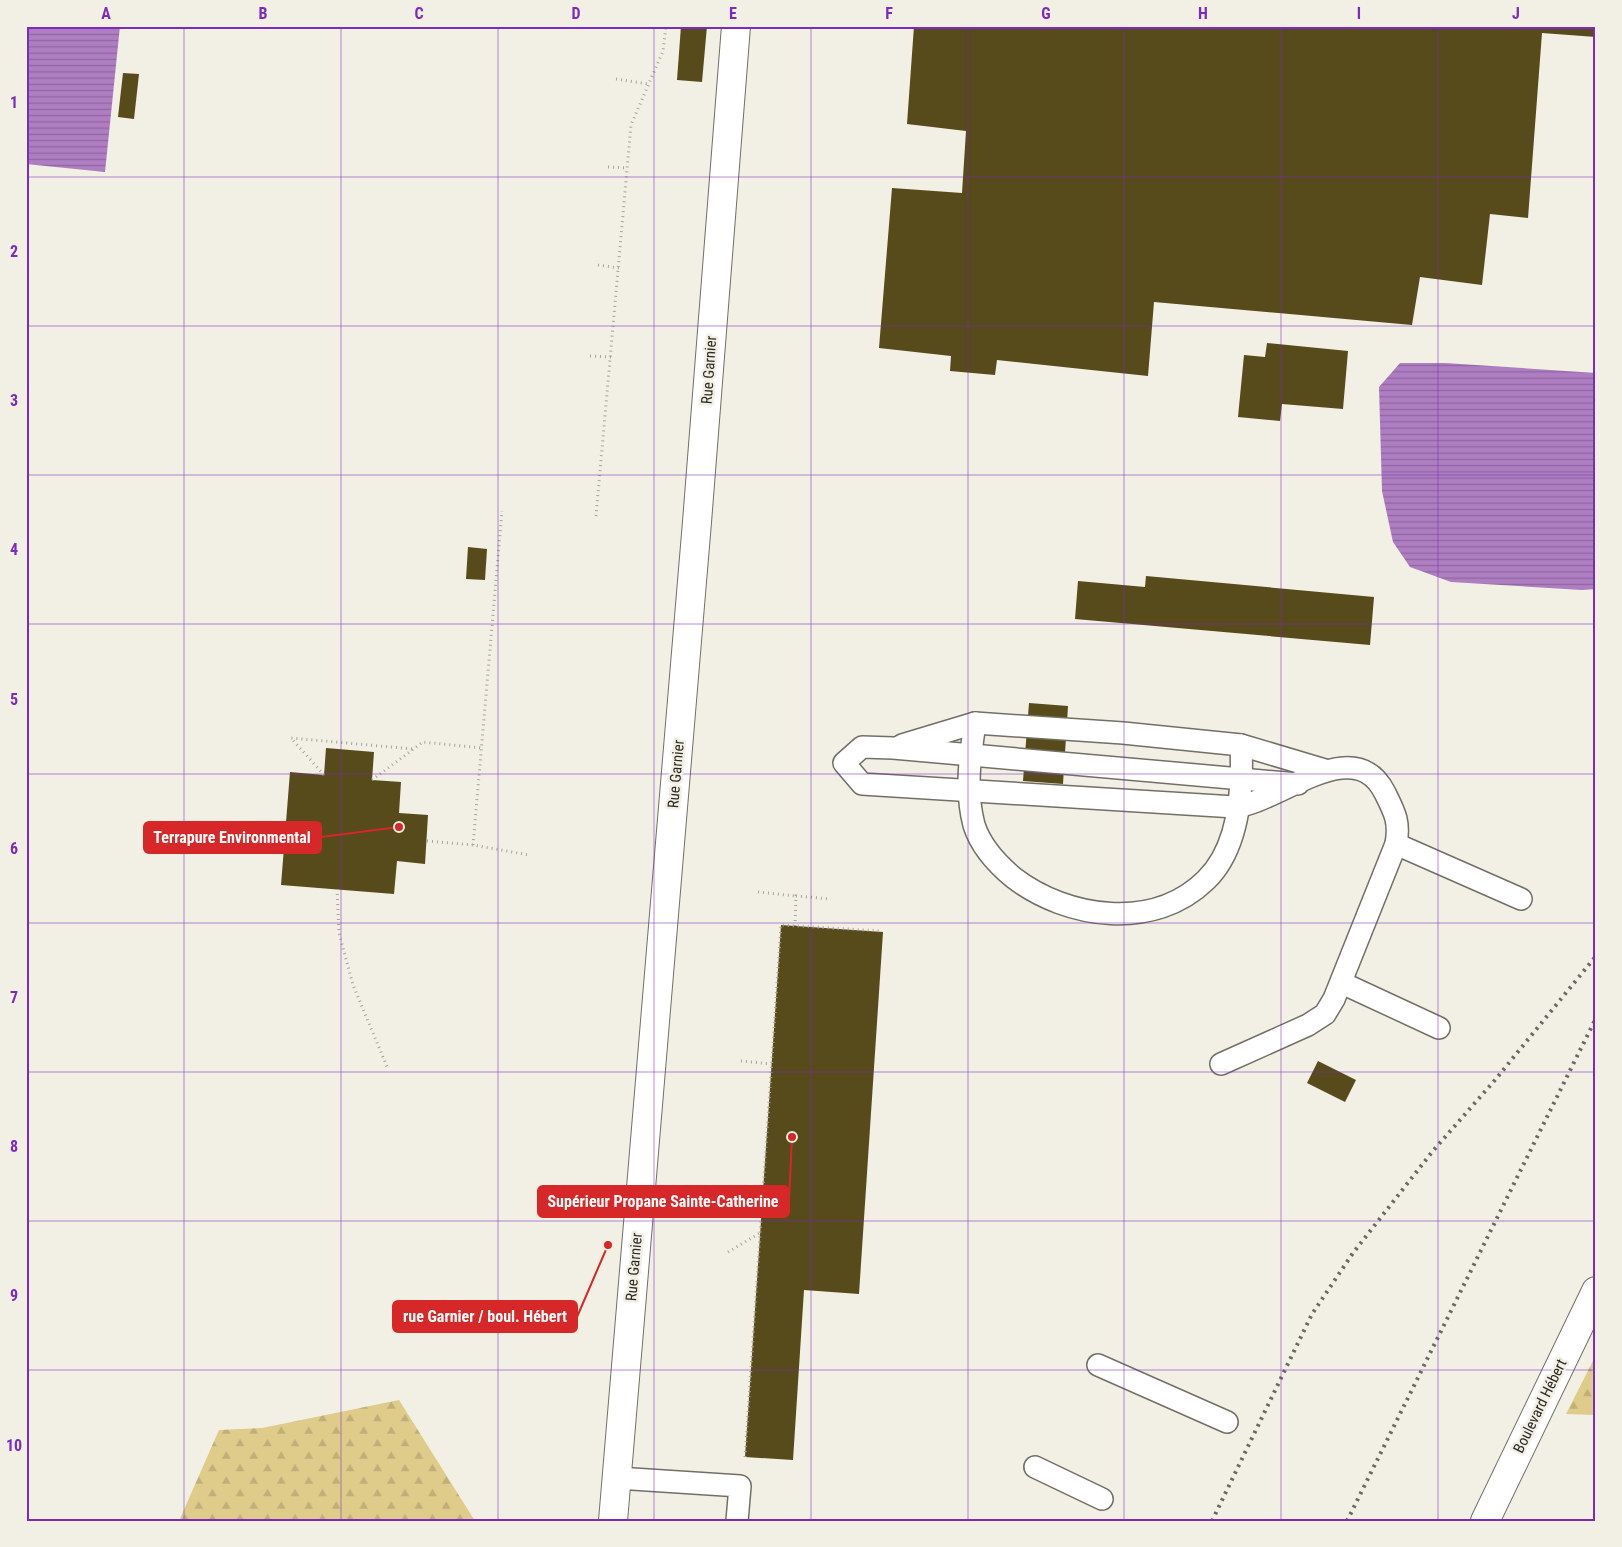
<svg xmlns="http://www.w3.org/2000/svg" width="1622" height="1547" viewBox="0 0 1622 1547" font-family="'Roboto Condensed',sans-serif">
	<defs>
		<pattern id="forest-firs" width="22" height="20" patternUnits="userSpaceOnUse" patternTransform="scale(1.25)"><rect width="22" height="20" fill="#dfcc8b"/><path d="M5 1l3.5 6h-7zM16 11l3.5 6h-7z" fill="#c0af78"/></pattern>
		<pattern id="water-rules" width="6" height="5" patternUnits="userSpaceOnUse" patternTransform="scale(1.25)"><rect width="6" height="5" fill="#ae7dc2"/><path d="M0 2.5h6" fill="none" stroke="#8e679e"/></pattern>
	</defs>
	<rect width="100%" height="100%" fill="#f2efe4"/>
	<g fill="url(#forest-firs)">
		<path d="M1596,1355V1415L1566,1414Z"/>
		<path d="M399,1400L475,1521H179L219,1430L262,1428Z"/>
	</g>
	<g fill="url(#water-rules)">
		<path d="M26,26H120L105,172L26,164Z"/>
		<path d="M1400,363H1445L1596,373V589L1582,590L1451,582L1410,567L1393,542L1382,491L1379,387Z"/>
	</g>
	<g fill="#574a1b">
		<path d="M681,26H707L702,82L677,80Z"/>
		<path d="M914,26H1596V37L1542,33L1528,218L1490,214L1482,285L1420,277L1412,325L1154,302L1148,376L997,360L995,375L950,371L951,356L879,348L892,188L962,193L966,131L907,124Z"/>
		<path d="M123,73L139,74L134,119L118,117Z"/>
		<path d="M1267,343L1348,351L1343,409L1282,404L1280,421L1238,417L1244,355L1265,357Z"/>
		<path d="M468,547L487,549L485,580L466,579Z"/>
		<path d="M1146,576L1374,597L1370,645L1075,619L1078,581L1145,587Z"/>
		<path d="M1029,703L1068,706L1063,784L1023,781Z"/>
		<path d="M326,748L374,752L372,780L401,782L399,813L428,815L425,864L397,861L394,894L281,885L290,772L324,775Z"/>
		<path d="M781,925L883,932L859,1294L804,1290L793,1460L745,1457Z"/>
		<path d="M1318,1061L1356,1080L1345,1102L1307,1083Z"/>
	</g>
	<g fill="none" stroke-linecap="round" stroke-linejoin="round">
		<defs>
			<g id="service">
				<path d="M975,723C970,757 965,791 974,825C981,847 997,864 1014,878C1068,919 1154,931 1206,880C1240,847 1243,789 1241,745"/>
				<path d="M902,745L975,723L1123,733L1241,745L1325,770"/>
				<path d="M1396,844L1521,899"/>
				<path d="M1342,983L1439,1028"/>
				<path d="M1221,1064L1308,1025L1325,1014L1334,999L1396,844C1400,822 1395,813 1385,793C1354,731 1280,802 1235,807L862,784L844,763L862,747L893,748L1298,784"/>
				<path d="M1098,1365L1227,1422"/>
				<path d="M1035,1467L1102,1499"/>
				<path d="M617,1478L740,1486L737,1521"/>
			</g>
			<g id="minor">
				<path d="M613,1521L697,522L736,26"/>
				<path d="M1485,1521L1596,1291"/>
			</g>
		</defs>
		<use href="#service" stroke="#726f66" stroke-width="24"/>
		<use href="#minor" stroke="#726f66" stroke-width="30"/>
		<g stroke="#a6a49c" stroke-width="3" stroke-dasharray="1 4" stroke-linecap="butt">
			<path d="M616,79L649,84"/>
			<path d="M608,167L628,168"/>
			<path d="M598,265L619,268"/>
			<path d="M590,356L611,357"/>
			<path d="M596,516L631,125L663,51L666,26"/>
			<path d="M324,775L291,738L413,749"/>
			<path d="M372,780L423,742L482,748"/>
			<path d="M427,841L473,845L529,855"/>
			<path d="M473,845L502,511"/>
			<path d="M337,889L339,933L353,985L388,1069"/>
			<path d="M758,892L796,896"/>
			<path d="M795,926L796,896L831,899"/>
			<path d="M741,1061L772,1064"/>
			<path d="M728,1252L760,1233"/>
			<path d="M745,1457L781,925L880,931"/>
		</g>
		<use href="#service" stroke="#fff" stroke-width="21"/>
		<use href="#minor" stroke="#fff" stroke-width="28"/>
		<g stroke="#6a6862" stroke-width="4" stroke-dasharray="2.5 5" stroke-linecap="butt">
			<path d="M1212,1521L1312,1314L1353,1253L1432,1152L1495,1080L1596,956"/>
			<path d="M1347,1521L1596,1018"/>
		</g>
	</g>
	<path fill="none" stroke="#7b2cbf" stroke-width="1" stroke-opacity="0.55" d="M184,26V1521M341,26V1521M498,26V1521M654,26V1521M811,26V1521M968,26V1521M1124,26V1521M1281,26V1521M1438,26V1521M26,177H1596M26,326H1596M26,475H1596M26,624H1596M26,774H1596M26,923H1596M26,1072H1596M26,1221H1596M26,1370H1596"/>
	<g text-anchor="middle" stroke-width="5" stroke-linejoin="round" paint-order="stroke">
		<g font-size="15" fill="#2c2b27" stroke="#f2efe4">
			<text transform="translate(709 370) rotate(-86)" y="5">Rue Garnier</text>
			<text transform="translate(676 774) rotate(-85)" y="5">Rue Garnier</text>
			<text transform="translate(634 1267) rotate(-85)" y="5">Rue Garnier</text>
			<text transform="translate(1540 1406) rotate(-64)" y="5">Boulevard Hébert</text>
		</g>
	</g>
	<path fill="none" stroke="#d62828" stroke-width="2" d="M399 827L321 837M792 1137L789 1201M608 1245L577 1317"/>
	<g fill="#d62828" stroke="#f2efe4" stroke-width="2">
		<circle cx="399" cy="827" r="5"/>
		<circle cx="792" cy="1137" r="5"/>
		<circle cx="608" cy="1245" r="5"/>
	</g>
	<g fill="#d62828" stroke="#d62828" stroke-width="2">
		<rect x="144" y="822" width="177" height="31" rx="5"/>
		<rect x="538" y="1186" width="251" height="31" rx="5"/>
		<rect x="393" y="1301" width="184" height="31" rx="5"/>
	</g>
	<g font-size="16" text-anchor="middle" font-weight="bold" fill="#fff">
		<text x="232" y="843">Terrapure Environmental</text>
		<text x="663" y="1207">Supérieur Propane Sainte-Catherine</text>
		<text x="485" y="1322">rue Garnier / boul. Hébert</text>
	</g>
	<rect width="1622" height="1547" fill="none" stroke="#f2efe4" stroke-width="55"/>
	<rect x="28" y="28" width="1566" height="1492" fill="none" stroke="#7b2cbf" stroke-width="2"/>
	<g font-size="16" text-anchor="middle" font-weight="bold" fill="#7b2cbf">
		<text x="106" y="19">A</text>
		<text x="263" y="19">B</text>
		<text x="419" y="19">C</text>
		<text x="576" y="19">D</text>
		<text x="733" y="19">E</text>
		<text x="889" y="19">F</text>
		<text x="1046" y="19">G</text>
		<text x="1203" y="19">H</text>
		<text x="1359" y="19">I</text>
		<text x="1516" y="19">J</text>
		<text x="14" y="108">1</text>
		<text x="14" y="257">2</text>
		<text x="14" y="406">3</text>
		<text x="14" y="555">4</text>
		<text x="14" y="705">5</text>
		<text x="14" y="854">6</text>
		<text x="14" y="1003">7</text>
		<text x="14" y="1152">8</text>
		<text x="14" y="1301">9</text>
		<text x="14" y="1451">10</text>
	</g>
</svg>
